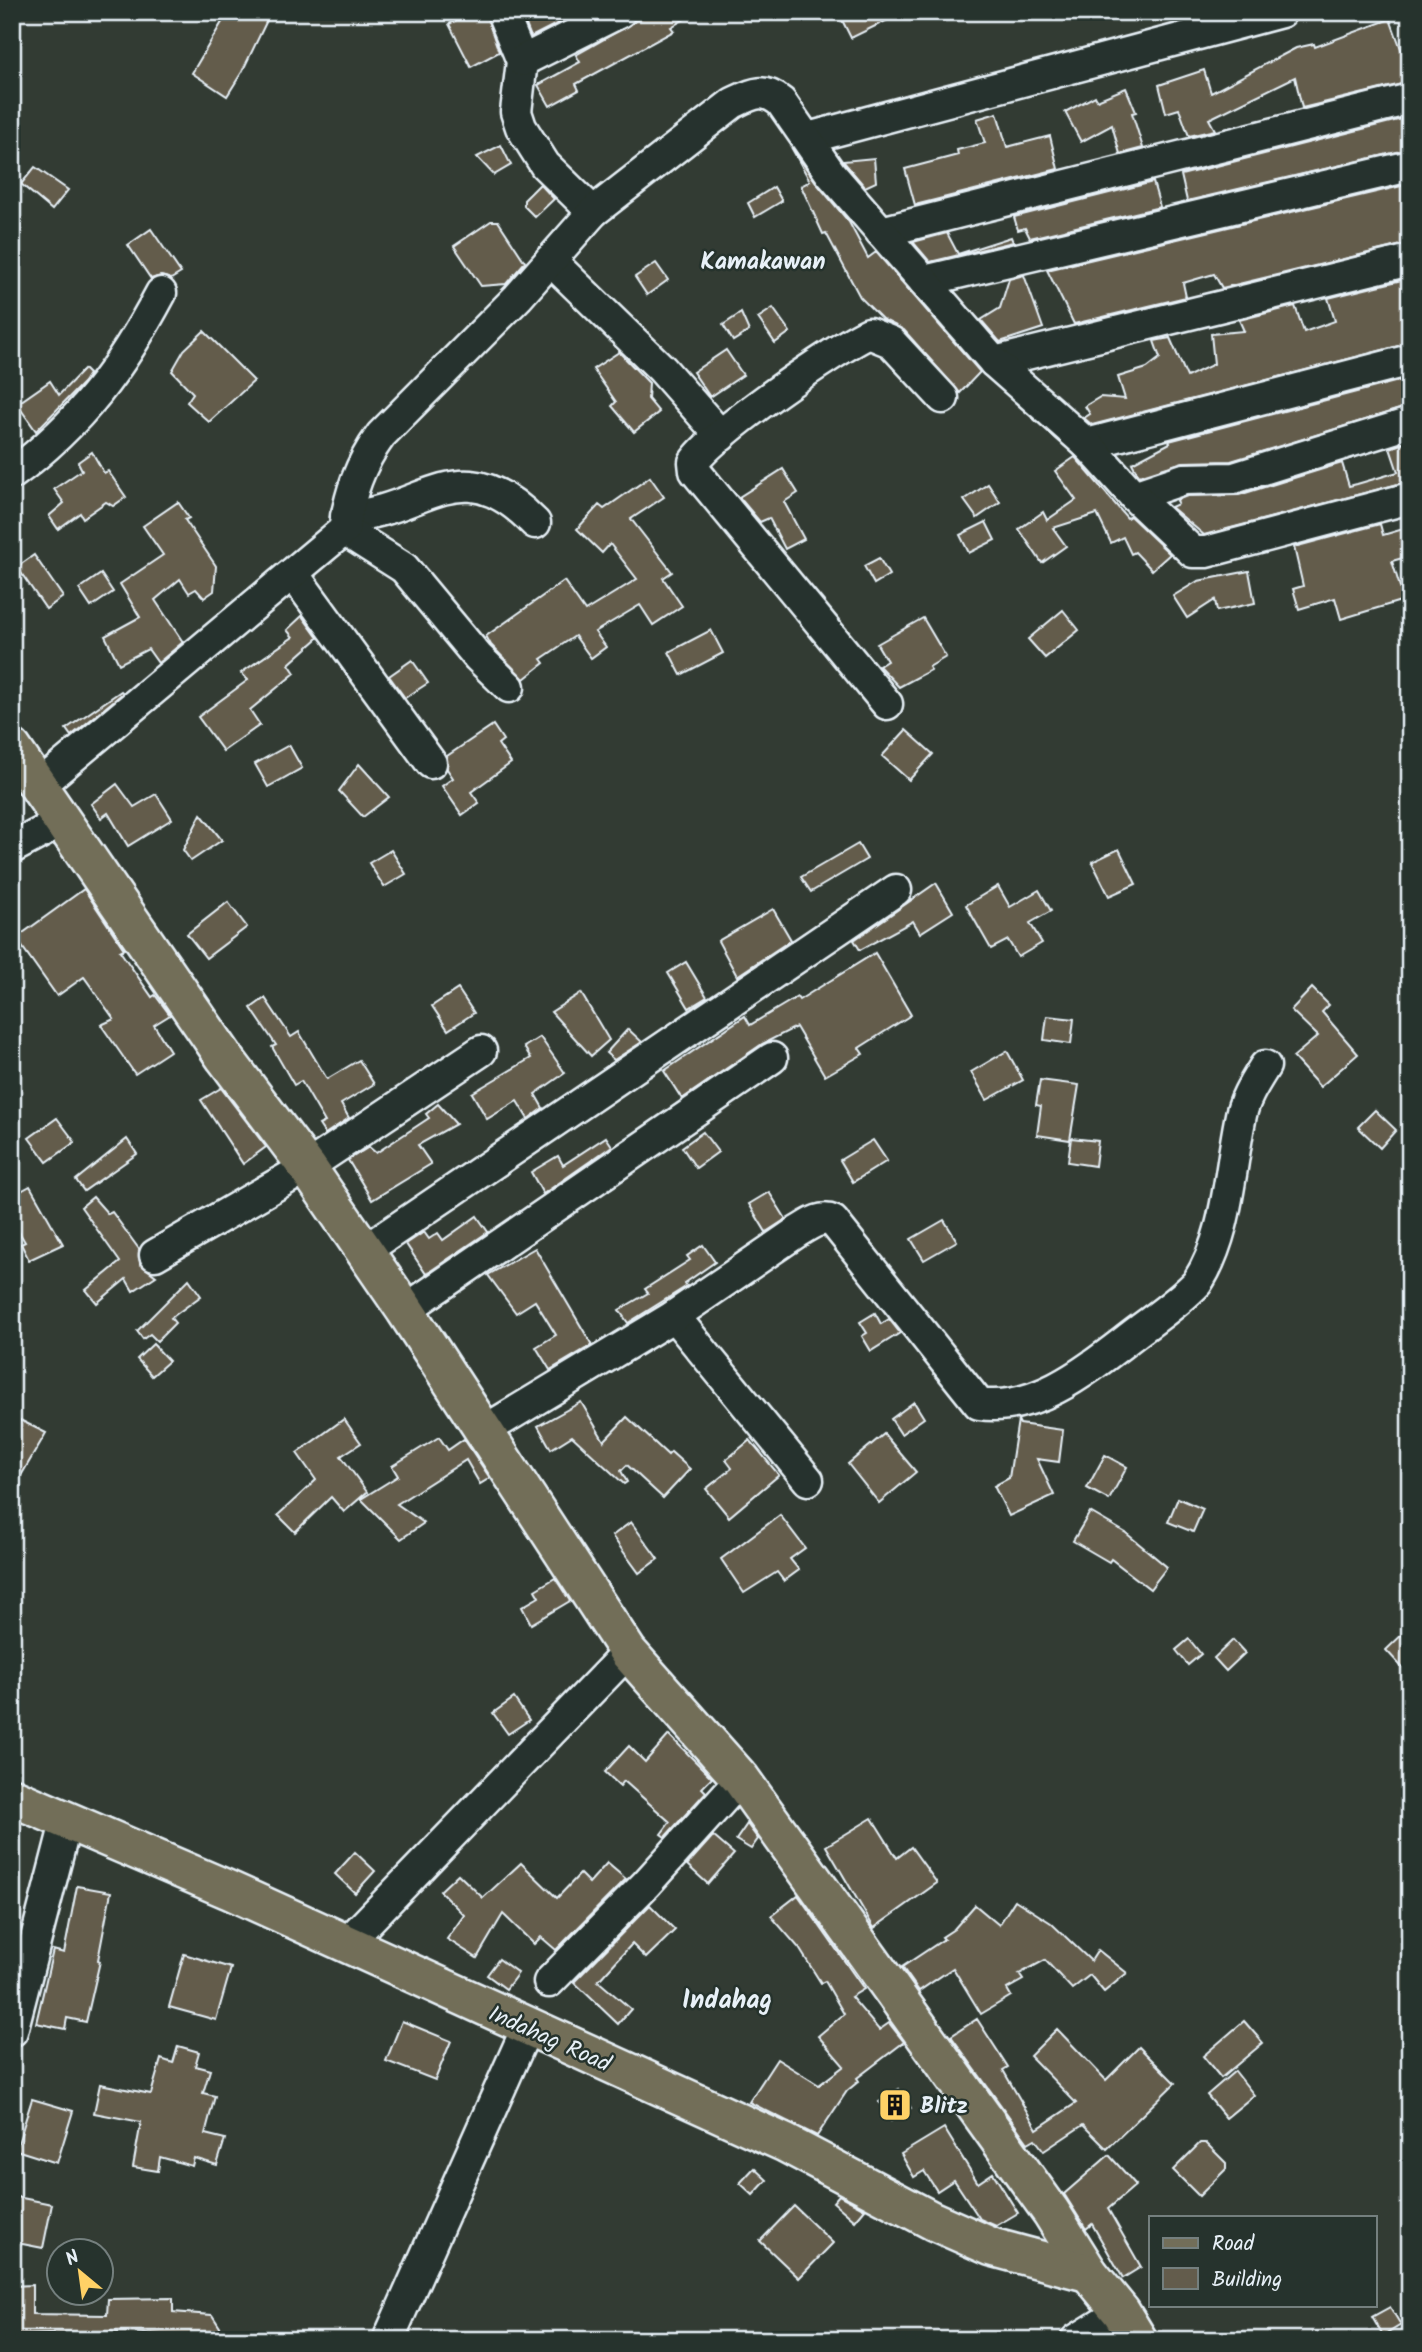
<svg xmlns="http://www.w3.org/2000/svg" width="1422" height="2352" viewBox="0 0 1422 2352" font-family="Kalam,sans-serif">
	<rect width="100%" height="100%" fill="#323b33"/>
	<filter id="ink" filterUnits="userSpaceOnUse"><feTurbulence type="fractalNoise" baseFrequency=".0143" numOctaves="2"/><feDisplacementMap in="SourceGraphic" scale="14" xChannelSelector="R" yChannelSelector="G"/><feConvolveMatrix kernelMatrix="1 2 1 2 8 2 1 2 1" color-interpolation-filters="sRGB"/></filter>
	<g filter="url(#ink)">
		<g fill="#635c4c" stroke="#e8f1f8" stroke-width="2">
			<path d="M228,12H271L242,72L227,96L192,73Z"/>
			<path d="M450,12H485L499,52L471,67L449,24L455,21Z"/>
			<path d="M521,12H580L531,37Z"/>
			<path d="M652,12H697L671,27L674,31L576,84L579,90L550,106L538,85L580,62L576,55Z"/>
			<path d="M838,12H904L851,38Z"/>
			<path d="M1390,19L1403,54L1410,51V82L1302,108L1295,77L1209,119L1215,130L1189,136L1179,109L1166,113L1159,85L1204,70L1211,93L1296,48L1314,44L1315,47Z"/>
			<path d="M1126,88L1136,112L1132,113L1143,148L1120,154L1112,125L1081,142L1065,112L1095,96L1097,100Z"/>
			<path d="M997,113L1007,147L1050,136L1058,169L915,205L905,169L958,155L957,150L985,143L977,119Z"/>
			<path d="M1410,117V149L1187,201L1181,175Z"/>
			<path d="M501,145L511,165L494,175L477,157Z"/>
			<path d="M791,147L818,185L849,222L868,258L876,252L980,372L960,393L904,330L882,319L860,297L826,233L823,234L801,186L810,181Z"/>
			<path d="M874,158L876,182L865,187L843,161Z"/>
			<path d="M35,167L68,190L52,210L21,184Z"/>
			<path d="M1153,182L1160,207L1030,238L1025,228L1018,230L1014,217Z"/>
			<path d="M540,184L554,199L535,217L524,206V200Z"/>
			<path d="M1410,184V243L1222,288L1214,274L1183,283L1186,297L1074,324L1047,270Z"/>
			<path d="M774,187L782,201L755,217L748,203Z"/>
			<path d="M491,221H498L525,262L506,284L481,286L454,246Z"/>
			<path d="M151,229L181,273L171,279L161,276L151,279L128,245Z"/>
			<path d="M947,233L958,254L1011,237L1013,242L930,262L913,242Z"/>
			<path d="M656,263L668,280L647,295L635,277Z"/>
			<path d="M1024,275L1043,328L1000,342L981,320L1000,308L1009,279Z"/>
			<path d="M1410,278V343L1092,425L1084,418L1090,414L1085,406L1100,397L1125,399L1118,377L1147,368L1160,358L1154,341L1170,338L1187,377L1214,364L1211,334L1244,331L1239,320L1295,306L1304,332L1335,321L1328,298Z"/>
			<path d="M773,308L790,332L775,343L758,318Z"/>
			<path d="M741,313L749,331L733,341L723,325Z"/>
			<path d="M204,331L254,381L209,422L187,402L193,393L172,371L184,350Z"/>
			<path d="M726,350L743,375L710,397L693,372Z"/>
			<path d="M619,352L649,383L648,399L659,412L634,432L612,406L616,402L593,369Z"/>
			<path d="M84,369L89,374L84,382L36,431L17,404L50,381L59,395Z"/>
			<path d="M1410,378V406L1231,461L1183,462L1139,476L1132,463L1170,443L1169,441Z"/>
			<path d="M1410,441V481L1204,535L1171,507L1178,504L1177,500L1187,496L1239,495L1342,463L1349,486L1357,484L1398,472L1390,448Z"/>
			<path d="M92,452L104,473L108,471L126,497L113,506L106,502L83,518L80,513L58,529L49,516L64,503L54,489L82,470L78,462Z"/>
			<path d="M1075,457L1127,518L1130,516L1170,554L1152,570L1135,552L1131,554L1123,537L1111,543L1097,514L1053,528L1066,546L1042,563L1019,529L1043,512L1047,520L1076,500L1055,471Z"/>
			<path d="M783,469L798,493L784,502L804,539L785,549L769,518L760,522L739,497Z"/>
			<path d="M650,477L664,497L631,519L672,572L663,578L682,606L653,625L640,605L595,632L606,647L591,658L575,636L541,659L544,663L524,679L491,645L486,636L564,581L585,611L637,579L610,544L602,553L577,529L599,505L604,509Z"/>
			<path d="M988,484L1000,502L977,518L964,500Z"/>
			<path d="M178,502L189,518L185,520L216,566L214,591L204,598L196,589L189,593L180,579L155,600L183,642L158,663L148,649L119,664L105,636L140,617L120,584L163,555L143,526Z"/>
			<path d="M986,522L995,540L969,553L960,535Z"/>
			<path d="M1380,524L1383,535L1410,527V556L1392,561L1404,600L1341,619L1335,598L1299,609L1293,589L1303,586L1294,547Z"/>
			<path d="M34,555L63,597L46,609L17,567Z"/>
			<path d="M879,558L889,575L874,584L864,566Z"/>
			<path d="M1249,571L1255,603L1217,611L1215,600L1187,618L1173,596L1198,581Z"/>
			<path d="M101,574L113,592L91,607L79,589Z"/>
			<path d="M1063,610L1079,630L1045,658L1028,639Z"/>
			<path d="M302,616L318,638L289,664L295,673L250,710L260,725L223,751L198,717L248,680L241,673L293,637L287,630Z"/>
			<path d="M923,618L946,657L929,667L931,670L899,687L879,666L887,661L877,644Z"/>
			<path d="M711,630L723,653L681,675L669,652Z"/>
			<path d="M412,660L428,683L405,698L389,676Z"/>
			<path d="M121,691L123,693L71,736L66,729Z"/>
			<path d="M493,725L503,740L498,744L511,763L471,792L479,803L462,815L442,786L453,778L447,769V756Z"/>
			<path d="M906,730L933,754L909,780L882,756Z"/>
			<path d="M289,745L302,768L268,787L255,764Z"/>
			<path d="M359,764L389,797L363,817L339,791Z"/>
			<path d="M117,784L134,807L156,794L172,819L128,846L108,813L101,818L91,804Z"/>
			<path d="M201,814L222,840L191,861L183,850Z"/>
			<path d="M858,844L867,859L811,892L801,877Z"/>
			<path d="M1119,849L1136,884L1109,896L1092,862Z"/>
			<path d="M391,850L406,874L384,887L369,863Z"/>
			<path d="M936,883L953,912L920,933L913,921L860,950L854,940Z"/>
			<path d="M998,886L1010,907L1039,890L1051,911L1030,923L1042,943L1018,957L1008,940L991,949L966,905Z"/>
			<path d="M84,889L124,949L120,951L152,997L155,995L170,1015L154,1025L170,1051L135,1074L101,1025L114,1019L84,977L57,996L16,938Z"/>
			<path d="M228,902L247,927L206,958L187,934Z"/>
			<path d="M773,909L791,940L737,976L718,941Z"/>
			<path d="M875,953L911,1015L859,1048L863,1054L825,1076L796,1027L762,1044L682,1099L664,1071L745,1016L750,1025L797,997L799,1000Z"/>
			<path d="M686,962L707,997L689,1008L668,973Z"/>
			<path d="M1312,988L1329,1005L1322,1012L1358,1054L1320,1087L1293,1057L1318,1036L1291,1010Z"/>
			<path d="M458,989L474,1013L448,1030L432,1006Z"/>
			<path d="M581,993L609,1040L591,1056L551,1012Z"/>
			<path d="M265,998L291,1037L299,1032L327,1079L359,1060L374,1084L341,1104L349,1118L325,1134L319,1125L325,1122L301,1081L294,1085L272,1047L276,1045L251,1008Z"/>
			<path d="M1047,1016L1074,1019L1071,1044L1044,1040Z"/>
			<path d="M628,1029L642,1042L614,1060L606,1053Z"/>
			<path d="M540,1037L565,1073L535,1094L543,1108L528,1119L517,1101L487,1119L472,1093L531,1058L524,1047Z"/>
			<path d="M1007,1051L1023,1080L987,1100L971,1072Z"/>
			<path d="M1040,1080L1079,1085L1070,1140L1037,1135L1041,1106L1036,1105Z"/>
			<path d="M221,1088L266,1147L243,1164L201,1100Z"/>
			<path d="M438,1104L456,1124L418,1145L431,1164L372,1200L348,1160L369,1147L376,1153L429,1118L426,1114Z"/>
			<path d="M1375,1110L1396,1130L1380,1148L1358,1127Z"/>
			<path d="M57,1118L75,1142L47,1162L29,1138Z"/>
			<path d="M703,1132L718,1152L696,1168L682,1147Z"/>
			<path d="M606,1137L612,1146L543,1194L531,1172L558,1156L563,1165Z"/>
			<path d="M1071,1138L1098,1141L1095,1166L1068,1162Z"/>
			<path d="M127,1139L137,1154L84,1191L76,1180Z"/>
			<path d="M873,1140L887,1161L853,1182L840,1160Z"/>
			<path d="M30,1186L63,1244L29,1260L21,1244L25,1242L12,1220V1196Z"/>
			<path d="M769,1192L786,1219L766,1232L749,1204Z"/>
			<path d="M93,1197L108,1214L112,1212L139,1249L140,1264L156,1276L133,1291L126,1279L97,1303L86,1290L120,1262L81,1207Z"/>
			<path d="M477,1216L488,1232L426,1274L406,1244L424,1232L429,1239L438,1233L443,1240Z"/>
			<path d="M944,1220L957,1241L924,1260L911,1239Z"/>
			<path d="M703,1245L715,1262L685,1283L687,1286L628,1323L619,1310L648,1293L645,1289L690,1260L687,1256Z"/>
			<path d="M535,1248L592,1345L550,1370L536,1347L556,1335L535,1301L516,1313L488,1275Z"/>
			<path d="M189,1279L201,1296L171,1318L175,1323L157,1341L150,1334L143,1339L137,1331Z"/>
			<path d="M875,1313L881,1324L889,1319L900,1333L871,1351L862,1336L867,1333L860,1322Z"/>
			<path d="M153,1344L169,1361L152,1376L137,1359Z"/>
			<path d="M581,1402L604,1441L627,1417L668,1455L671,1452L690,1469L663,1498L627,1465L621,1471L627,1482L624,1484L572,1436L551,1449L538,1426Z"/>
			<path d="M914,1402L924,1418L901,1434L891,1419Z"/>
			<path d="M344,1419L361,1443L341,1456L367,1492L344,1512L331,1497L295,1532L278,1515L316,1480L297,1453Z"/>
			<path d="M20,1420L46,1433L12,1491V1436Z"/>
			<path d="M1018,1420L1020,1424L1063,1430L1059,1462L1037,1459L1054,1495L1009,1516L994,1486L1009,1478Z"/>
			<path d="M884,1434L916,1472L879,1503L848,1464Z"/>
			<path d="M439,1437L448,1450L464,1439L490,1478L480,1484L466,1460L397,1504L424,1523L401,1539L361,1499L398,1476L392,1466Z"/>
			<path d="M750,1440L779,1475L729,1517L706,1489L732,1468L726,1460Z"/>
			<path d="M1105,1455L1127,1467L1109,1500L1087,1488Z"/>
			<path d="M1178,1498L1203,1509L1193,1532L1168,1522Z"/>
			<path d="M1090,1512L1126,1533L1167,1567L1150,1589L1111,1559L1109,1562L1073,1541Z"/>
			<path d="M780,1515L805,1548L790,1559L799,1570L784,1581L777,1572L744,1593L721,1559Z"/>
			<path d="M631,1522L658,1559L639,1573L612,1536Z"/>
			<path d="M555,1578L570,1601L531,1624L522,1607L539,1597L535,1590Z"/>
			<path d="M1410,1627V1676L1386,1650Z"/>
			<path d="M1189,1639L1201,1654L1188,1665L1176,1650Z"/>
			<path d="M1233,1640L1245,1653L1226,1671L1214,1658Z"/>
			<path d="M514,1698L529,1720L508,1734L493,1713Z"/>
			<path d="M669,1735L712,1778L702,1788L706,1792L665,1837L661,1834L670,1822L624,1781L620,1786L605,1772L629,1746L645,1762Z"/>
			<path d="M872,1818L897,1858L911,1847L937,1883L874,1928L826,1846Z"/>
			<path d="M747,1824L758,1839L751,1849L736,1840Z"/>
			<path d="M713,1836L734,1854L708,1884L687,1865Z"/>
			<path d="M355,1852L375,1871L355,1893L335,1874Z"/>
			<path d="M521,1863L557,1898L580,1874L589,1883L607,1863L626,1879L556,1950L541,1937L534,1944L503,1914L477,1958L447,1939L464,1915L440,1891L458,1874L483,1898Z"/>
			<path d="M77,1886L111,1892L98,1960L100,1961L86,2022L67,2018L65,2029L36,2023L53,1950L64,1953Z"/>
			<path d="M798,1895L864,1989L851,1997L879,2030L889,2023L904,2042L857,2078L859,2081L847,2091L817,2136L749,2102L777,2059L819,2085L844,2066L818,2036L844,2014L825,1981L821,1983L799,1948L771,1916Z"/>
			<path d="M1015,1900L1051,1923L1091,1961L1098,1950L1127,1973L1104,1992L1090,1975L1072,1989L1045,1960L1019,1974L1023,1980L1007,1989L1011,1996L981,2014L953,1968L919,1991L902,1967L944,1939L942,1937L954,1929L975,1905L999,1925Z"/>
			<path d="M650,1905L675,1930L646,1958L632,1944L598,1981L631,2009L618,2024L574,1982Z"/>
			<path d="M184,1954L231,1968L216,2020L169,2007Z"/>
			<path d="M499,1959L518,1973L506,1989L487,1975Z"/>
			<path d="M977,2019L1008,2067L1003,2070L1037,2129L1076,2103L1030,2056L1057,2029L1106,2080L1139,2047L1175,2083L1107,2149L1083,2125L1044,2151L1035,2139L1028,2143L951,2036Z"/>
			<path d="M402,2021L451,2041L435,2080L386,2061Z"/>
			<path d="M1244,2021L1263,2043L1221,2078L1203,2056Z"/>
			<path d="M178,2046L199,2052L195,2066L210,2070L203,2093L215,2096L205,2134L225,2139L217,2165L194,2158L192,2166L160,2157L158,2171L133,2167L141,2122L94,2113L100,2084L151,2094L161,2059L173,2063Z"/>
			<path d="M1235,2071L1254,2095L1226,2118L1207,2095Z"/>
			<path d="M899,2089L911,2108L891,2121L879,2102Z"/>
			<path d="M32,2099L73,2111L57,2163L16,2150Z"/>
			<path d="M944,2128L978,2183L993,2173L1018,2213L996,2226L980,2219L954,2180L937,2191L924,2171L914,2177L901,2154Z"/>
			<path d="M1200,2143H1206L1226,2163V2169L1199,2196L1173,2170Z"/>
			<path d="M1109,2155L1136,2185L1108,2209L1141,2267L1123,2278L1092,2224L1086,2229L1064,2194Z"/>
			<path d="M754,2168L767,2180L753,2195L740,2183Z"/>
			<path d="M839,2195L865,2209L855,2221L833,2202Z"/>
			<path d="M12,2196L52,2204L43,2248L12,2242Z"/>
			<path d="M794,2206L833,2243L799,2278L760,2241Z"/>
			<path d="M32,2285V2314L107,2315L108,2299L173,2298V2312L212,2315L221,2329L205,2340L199,2336L124,2332L12,2335V2286Z"/>
			<path d="M1390,2307L1401,2325L1383,2336L1372,2317Z"/>
		</g>
		<g fill="none" stroke-linecap="round" stroke-linejoin="round">
			<defs>
				<g id="minor">
					<path d="M502,12L522,61L516,112L521,127L545,165L593,212"/>
					<path d="M522,61L620,12"/>
					<path d="M808,138L1281,12"/>
					<path d="M881,232L1410,99"/>
					<path d="M550,260L662,369L721,436"/>
					<path d="M924,281L1410,166"/>
					<path d="M994,362L1410,260"/>
					<path d="M1087,444L1410,360"/>
					<path d="M12,474C81,423 121,368 161,293"/>
					<path d="M1134,496L1184,479L1234,478L1410,423"/>
					<path d="M346,516C426,513 459,445 535,523"/>
					<path d="M344,530L404,568L478,657L509,687"/>
					<path d="M294,575L431,763"/>
					<path d="M887,704L695,471L694,462C712,434 836,348 869,333L891,342L943,398"/>
					<path d="M37,787L344,530C350,494 359,465 381,435L518,297L593,212L733,103C752,94 763,87 781,102L831,174L994,362L1087,444L1134,496L1193,552H1206L1410,498"/>
					<path d="M12,848L61,822"/>
					<path d="M364,1251L896,890"/>
					<path d="M155,1255L307,1167L481,1051"/>
					<path d="M405,1310L772,1058"/>
					<path d="M674,1316L808,1480"/>
					<path d="M482,1432L674,1316L797,1232C808,1226 820,1215 833,1221L979,1404C1039,1413 1093,1365 1138,1331C1158,1316 1180,1301 1197,1283C1228,1235 1229,1174 1240,1120C1243,1100 1255,1082 1265,1066"/>
					<path d="M346,1944L628,1652"/>
					<path d="M549,1982L646,1884L741,1779"/>
					<path d="M12,2031L67,1819"/>
					<path d="M388,2340L527,2028"/>
					<path d="M1076,2340L1121,2312"/>
				</g>
				<g id="major">
					<path d="M12,748L225,1058L307,1167L405,1310L628,1652L741,1779L1051,2212L1089,2273L1121,2312L1138,2340"/>
					<path d="M12,1797L229,1890L785,2143L933,2221L992,2247L1089,2273"/>
				</g>
			</defs>
			<use href="#minor" stroke="#e8f1f8" stroke-width="35"/>
			<use href="#major" stroke="#e8f1f8" stroke-width="42"/>
			<use href="#minor" stroke="#26332d" stroke-width="30"/>
			<use href="#major" stroke="#726e59" stroke-width="37"/>
		</g>
	</g>
	<defs>
		<symbol id="building-square" viewBox="-11 -11 22 22"><rect x="-9" y="-9" width="18" height="18" rx="4" fill="#ffd166" stroke="#26332d"/><path d="M-4-6H4V6H1V3H-1V6H-4ZM-2.5-4.3h1.7v1.8h-1.7ZM.8-4.3h1.7v1.8H.8ZM-2.5-1h1.7V.8h-1.7ZM.8-1h1.7V.8H.8Z" fill="#111"/></symbol>
	</defs>
	<g fill-rule="evenodd">
		<use href="#building-square" x="876" y="2086" width="38" height="38"/>
	</g>
	<g text-anchor="middle" stroke-width="5" stroke-linejoin="round" paint-order="stroke">
		<g font-size="23" fill="#e8f1f8" stroke="#26332d">
			<text transform="translate(550 2038) rotate(24)" y="8">Indahag Road</text>
		</g>
		<g font-size="23" font-weight="bold" fill="#e8f1f8" stroke="#26332d" text-anchor="start">
			<text x="920" y="2113">Blitz</text>
		</g>
		<g font-size="24" font-weight="bold" fill="#e8f1f8" stroke="#26332d">
			<text x="763" y="269">Kamakawan</text>
		</g>
		<g font-size="26" font-weight="bold" fill="#e8f1f8" stroke="#26332d">
			<text x="727" y="2008">Indahag</text>
		</g>
	</g>
	<rect width="1422" height="2352" fill="none" stroke="#26332d" stroke-width="42"/>
	<rect x="21" y="21" width="1380" height="2310" fill="none" stroke="#e8f1f8" stroke-width="2.5" filter="url(#ink)"/>
	<rect x="1149" y="2216" width="228" height="91" fill="#26332d" stroke="#747f7e" stroke-width="2"/>
	<rect x="1163" y="2238" width="35" height="10" fill="#726e59" stroke="#747f7e" stroke-width="2"/>
	<text x="1212" y="2250" font-size="21" fill="#e8f1f8">Road</text>
	<rect x="1163" y="2268" width="35" height="21" fill="#635c4c" stroke="#747f7e" stroke-width="2"/>
	<text x="1212" y="2286" font-size="21" fill="#e8f1f8">Building</text>
	<g transform="translate(80 2272) rotate(331)"><circle r="33" fill="#26332d" stroke="#747f7e" stroke-width="2"/>
	<path d="M0-5L12 26L0 18L-12 26Z" fill="#ffd166"/>
	<text y="-10" font-size="19" font-weight="bold" text-anchor="middle" fill="#e8f1f8">N</text>
	</g>
</svg>
